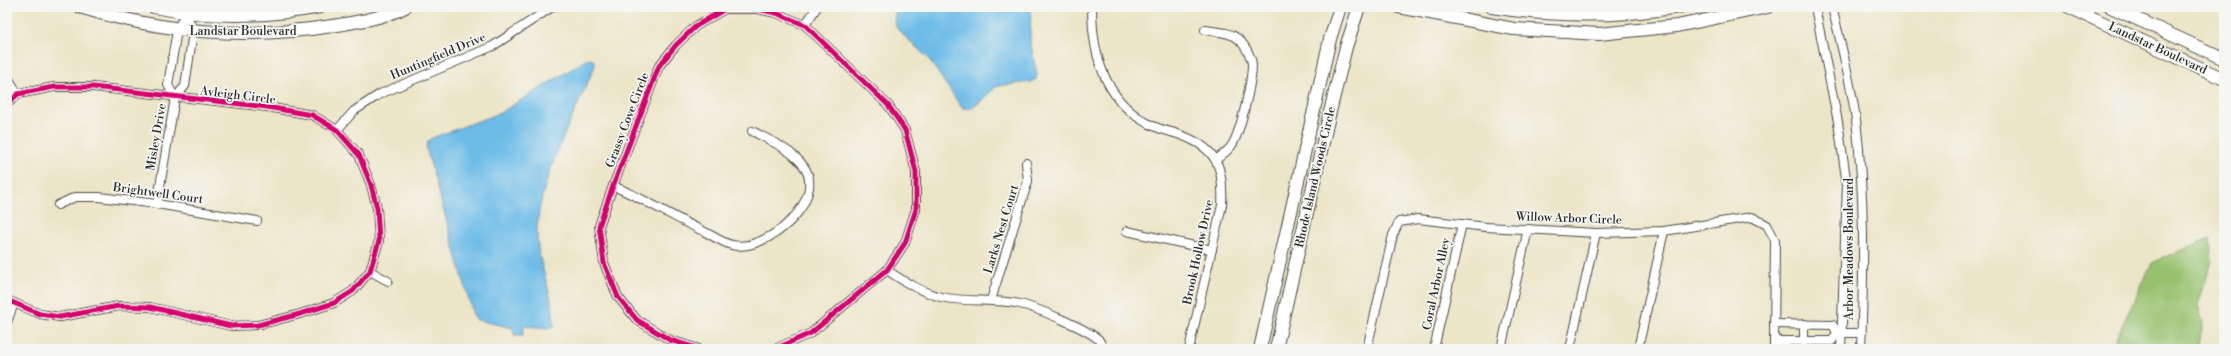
<svg xmlns="http://www.w3.org/2000/svg" width="2231" height="356" viewBox="0 0 2231 356" font-family="'Libre Bodoni',serif">
	<rect width="100%" height="100%" fill="#f6f6f2"/>
	<filter id="ink" filterUnits="userSpaceOnUse"><feTurbulence type="fractalNoise" baseFrequency=".025" numOctaves="2"/><feDisplacementMap in="SourceGraphic" scale="8" xChannelSelector="R" yChannelSelector="G"/><feConvolveMatrix kernelMatrix="1 2 1 2 8 2 1 2 1" color-interpolation-filters="sRGB"/></filter>
	<filter id="wash" filterUnits="userSpaceOnUse"><feTurbulence type="fractalNoise" baseFrequency=".012" numOctaves="4" result="noise"/><feDisplacementMap in="SourceGraphic" scale="16" xChannelSelector="R" yChannelSelector="G"/><feGaussianBlur stdDeviation="0.9" result="paint"/><feColorMatrix in="noise" values="0 0 0 0 0 0 0 0 0 0 0 0 0 0 0 0 0 1.4 0 .05"/><feComposite in="paint" operator="in"/></filter>
	<g filter="url(#wash)">
		<rect width="100%" height="100%" fill="#ede5c8"/>
		<path fill="#98c16e" stroke="#62764c" d="M2210,238L2212,261L2198,305L2203,322L2198,349H2111L2152,263Z"/>
		<g fill="#6dbce8" stroke="#4c748a">
			<path d="M896,7H1031L1030,42L1037,74L1036,79L1031,82L997,86L973,108H962L928,58L898,30L894,22Z"/>
			<path d="M592,59L595,62L594,68C574,115 540,178 537,228C535,262 555,293 554,327L550,328L524,326L523,335H514L513,328L477,320L473,314L426,148L428,141L432,138L500,113L586,60Z"/>
		</g>
	</g>
	<g filter="url(#ink)">
		<g fill="none" stroke-linecap="round" stroke-linejoin="round">
			<defs>
				<g id="street">
					<path d="M1092,7C1092,54 1105,102 1151,125C1161,130 1173,132 1183,136C1218,149 1224,169 1222,205L1189,349"/>
					<path d="M1815,7L1838,122L1847,185L1841,349"/>
					<path d="M1832,7C1841,44 1851,82 1856,120C1865,196 1864,273 1861,349"/>
					<path d="M805,25L817,7"/>
					<path d="M1205,30C1216,32 1228,31 1237,38C1244,43 1251,56 1252,64C1252,81 1241,131 1232,145C1229,150 1222,155 1217,159"/>
					<path d="M7,76L18,94"/>
					<path d="M175,98L168,85L177,30L186,12"/>
					<path d="M7,104L18,94L54,87H93L267,107L312,115L337,130L359,155L371,185L377,208L379,241L370,271L353,291L334,303L300,314L258,325L231,326L150,307L119,306L60,317L40,314L7,300"/>
					<path d="M337,130L354,111L380,94L493,46L552,7"/>
					<path d="M613,186C645,199 673,217 705,232C713,236 723,243 732,245C766,253 831,199 802,164C790,149 769,140 752,131"/>
					<path d="M157,204L175,98L185,86L193,32L186,12"/>
					<path d="M58,205L75,197H99L157,204L257,221"/>
					<path d="M1127,231L1212,250"/>
					<path d="M887,270C904,282 921,292 941,297C967,303 994,298 1020,304C1037,308 1085,328 1098,339C1100,341 1102,346 1104,349"/>
					<path d="M370,271L388,281"/>
					<path d="M991,300L1028,181L1026,163"/>
					<path d="M7,322L14,303"/>
					<path d="M1774,324L1833,325L1837,333"/>
					<path d="M1804,324V342"/>
					<path d="M1837,333H1862"/>
					<path d="M1774,341H1832L1837,333"/>
					<path d="M699,349L670,340L637,320L618,297L604,263L599,226L613,186L659,66L676,45L696,26L725,9H758L776,13L805,25L888,105L905,130L916,172V209L905,243L887,270L811,333L775,349"/>
					<path d="M1367,349L1393,235L1399,222L1418,219L1486,227L1596,233L1664,231L1752,217L1767,225L1775,240L1774,349"/>
					<path d="M1434,349L1462,224"/>
					<path d="M1501,349L1528,229"/>
					<path d="M1570,349L1596,233"/>
					<path d="M1638,349L1664,231"/>
				</g>
				<g id="secondary">
					<path d="M80,7C163,33 245,40 332,26C356,22 384,18 405,7"/>
					<path d="M154,7C209,18 266,17 320,7"/>
					<path d="M1399,7L1514,29L1599,34L1677,26L1768,7"/>
					<path d="M1492,7C1553,17 1617,17 1679,7"/>
					<path d="M2069,7L2224,79"/>
					<path d="M2111,7L2224,59"/>
					<path d="M1260,349L1330,39L1340,7"/>
					<path d="M1276,349L1329,116L1346,47L1359,7"/>
				</g>
			</defs>
			<use href="#street" stroke="#484743" stroke-width="10"/>
			<use href="#secondary" stroke="#484743" stroke-width="14"/>
			<use href="#street" stroke="#fff" stroke-width="8"/>
			<use href="#secondary" stroke="#fff" stroke-width="12"/>
			<defs>
				<g id="cycleway">
					<path d="M7,104L18,94L54,87H93L267,107L312,115L337,130L359,155L371,185L377,208L379,241L370,271L353,291L334,303L300,314L258,325L231,326L150,307L119,306L60,317L40,314L7,300"/>
					<path d="M699,349L670,340L637,320L618,297L604,263L599,226L613,186L659,66L676,45L696,26L725,9H758L776,13L805,25L888,105L905,130L916,172V209L905,243L887,270L811,333L775,349"/>
				</g>
			</defs>
			<use href="#cycleway" stroke="#f6f6f2" stroke-width="8"/>
			<use href="#cycleway" stroke="#d6006c" stroke-width="5"/>
		</g>
	</g>
	<g text-anchor="middle" stroke-width="3.5" stroke-linejoin="round" paint-order="stroke">
		<g font-size="12" fill="#2b2b2b" stroke="#f6f6f2">
			<text x="243" y="35">Landstar Boulevard</text>
			<text transform="translate(2158 48) rotate(25)" y="4">Landstar Boulevard</text>
			<text transform="translate(438 56) rotate(-23)" y="4">Huntingfield Drive</text>
			<text transform="translate(238 95) rotate(7)" y="4">Avleigh Circle</text>
			<text transform="translate(627 120) rotate(-69)" y="4">Grassy Cove Circle</text>
			<text transform="translate(156 137) rotate(-80)" y="4">Misley Drive</text>
			<text transform="translate(1315 177) rotate(-77)" y="4">Rhode Island Woods Circle</text>
			<text transform="translate(158 193) rotate(8)" y="4">Brightwell Court</text>
			<text transform="translate(1569 218) rotate(2)" y="4">Willow Arbor Circle</text>
			<text transform="translate(1001 229) rotate(-73)" y="4">Larks Nest Court</text>
			<text transform="translate(1849 249) rotate(-90)" y="4">Arbor Meadows Boulevard</text>
			<text transform="translate(1198 252) rotate(-78)" y="4">Brook Hollow Drive</text>
			<text transform="translate(1436 284) rotate(-78)" y="4">Coral Arbor Alley</text>
		</g>
	</g>
	<rect width="2231" height="356" fill="none" stroke="#f6f6f2" stroke-width="24"/>
</svg>
